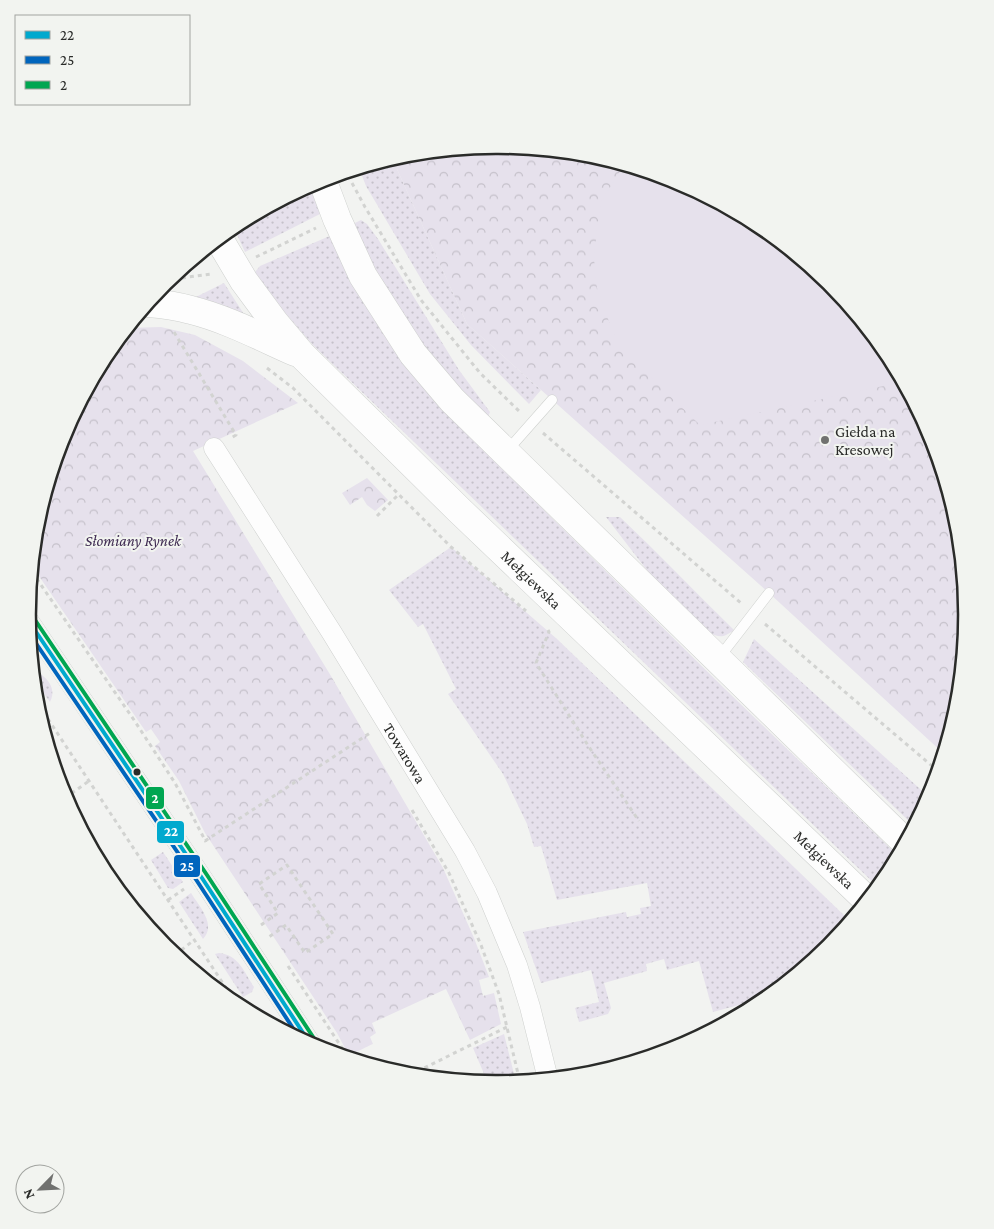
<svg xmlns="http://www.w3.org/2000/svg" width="994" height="1229" viewBox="0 0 994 1229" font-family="'Crimson Pro',serif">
	<defs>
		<pattern id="grass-dots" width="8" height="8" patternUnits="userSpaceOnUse" patternTransform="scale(1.25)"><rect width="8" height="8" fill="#e6e1ec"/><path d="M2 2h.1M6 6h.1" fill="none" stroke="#c5c1ca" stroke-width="1.8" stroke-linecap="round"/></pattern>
		<pattern id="forest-crowns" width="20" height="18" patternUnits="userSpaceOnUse" patternTransform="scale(1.25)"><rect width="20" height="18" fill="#e6e1ec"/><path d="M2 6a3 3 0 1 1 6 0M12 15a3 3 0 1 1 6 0" fill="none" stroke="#c5c1ca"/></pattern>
	</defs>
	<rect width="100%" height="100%" fill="#f2f3f1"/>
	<g fill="url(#grass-dots)">
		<path d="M392,158L467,324L541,390L529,404L471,345L430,294L366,186L359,168Z"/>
		<path d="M310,184L320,214L245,252L233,226Z"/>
		<path d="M361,220L367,224L378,239L459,370L490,412L488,417C471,401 455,385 440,367C404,325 377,275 353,224Z"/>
		<path d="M332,235L370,312L414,377L480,447L725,689L898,856L887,876L878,887L340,371L313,345L285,313L255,272L260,266Z"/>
		<path d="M224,283L247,319L192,299Z"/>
		<path d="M606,517H620C659,554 696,593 734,630C723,638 720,638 708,632L653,578Z"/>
		<path d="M451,547L557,639L850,921L829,947L758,1005H739L713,1012L699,961L667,970L664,959L646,964L647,971L604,983L611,1008L608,1014L579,1022L575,1008L599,1002L591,970L541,983L523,932L626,912L627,917L641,914L640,908L651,906L647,883L557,900L541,846L534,847L527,824L503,774L448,694L456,689L423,624L418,627L389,590Z"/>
		<path d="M754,639L929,797L914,826L743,662Z"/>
		<path d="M33,668C36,672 40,673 43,676C52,683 55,693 50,702L34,680Z"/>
		<path d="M163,852L183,882L173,889L168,888L151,860Z"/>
		<path d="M191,893C199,906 217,925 203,939L179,902Z"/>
		<path d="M219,953C239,955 244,972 254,987L252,992L243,997L215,954Z"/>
		<path d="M504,1034L516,1082L497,1084L488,1083L473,1048Z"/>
	</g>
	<g fill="url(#forest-crowns)">
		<path d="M497,145L589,154L677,181L758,224L829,283L888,354L931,435L958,523L966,615L957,706L943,753L769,593L467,324L392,158L406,154Z"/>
		<path d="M161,327L195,335L243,361L298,403L193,451L331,676L443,868L474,938L489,977L479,980L483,996L494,993L501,1024L470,1040L446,989L372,1023L376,1033L370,1037L373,1044C365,1047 355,1055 347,1052L337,1033L205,833L179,781L155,746L160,742L151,729L146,732L32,566L37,523L63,435L107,353L127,328Z"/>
		<path d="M367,478L388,500L375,511L367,505L362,497L350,505L342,493Z"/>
	</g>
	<path fill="#e6e1ec" d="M624,165L677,181L758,224L829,283L888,354L902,382L700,425L641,368L613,333L597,288L594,259L597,230L602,200Z"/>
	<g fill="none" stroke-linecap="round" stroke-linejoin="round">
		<defs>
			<g id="service">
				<path d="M506,452L552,400"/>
				<path d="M718,659L769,593"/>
			</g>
			<g id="minor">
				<path id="s1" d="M214,448L332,633L465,851L487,893L517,965L530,1007L548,1079"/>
				<path d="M28,620L202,878L312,1046"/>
			</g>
			<g id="secondary">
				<path d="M322,179L337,219L363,276L413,354L452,400L905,842"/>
				<path id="s2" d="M219,239L244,281L275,323L302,355L458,509L867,900"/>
				<path d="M148,303C162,304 177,306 191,310C227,319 261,337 295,352"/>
			</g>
		</defs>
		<use href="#service" stroke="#ced0ce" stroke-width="11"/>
		<use href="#minor" stroke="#ced0ce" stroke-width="21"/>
		<use href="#secondary" stroke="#ced0ce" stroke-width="29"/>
		<g stroke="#d2d3d1" stroke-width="3" stroke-dasharray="4 4" stroke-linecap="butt">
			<path d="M352,183L365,207L421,300L480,373L520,412"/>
			<path d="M256,257L316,228"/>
			<path d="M174,279L211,274"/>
			<path d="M174,332L236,435L231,438"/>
			<path d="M267,368L293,388L451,547L526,611"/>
			<path d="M543,433L741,603"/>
			<path d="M377,516L398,495"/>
			<path d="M32,572L134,720L175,783L206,842"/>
			<path d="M765,624L938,771"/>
			<path d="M548,630L549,632L536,663L589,747L639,821"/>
			<path d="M36,698L42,710L238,1006"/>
			<path d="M65,798L89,781"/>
			<path d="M412,810L449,873L481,945L499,994L520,1082"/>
			<path d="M205,841L370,733"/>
			<path d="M168,900L184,889"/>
			<path d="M261,925L278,913L259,884L287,865L333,934L305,953L286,925L269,937"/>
			<path d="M175,955L194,940"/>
			<path d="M288,966L348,1057"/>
			<path d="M216,988L223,983"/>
			<path d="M410,1075L507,1027"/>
		</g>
		<use href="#service" stroke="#fdfdfd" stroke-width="10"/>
		<use href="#minor" stroke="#fdfdfd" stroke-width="20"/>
		<use href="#secondary" stroke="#fdfdfd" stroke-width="28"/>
		<defs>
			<path id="bus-1" d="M28,620L202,878L311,1045"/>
			<path id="bus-2" d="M29,633L197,881L300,1039"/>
			<path id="bus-3" d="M33,617L207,875L317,1043"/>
		</defs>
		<use href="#bus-1" stroke="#f2f4f0" stroke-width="8"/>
		<use href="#bus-2" stroke="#f2f4f0" stroke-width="8"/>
		<use href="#bus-3" stroke="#f2f4f0" stroke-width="8"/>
		<use href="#bus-1" stroke="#00a9ce" stroke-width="4"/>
		<use href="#bus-2" stroke="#0065bd" stroke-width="4"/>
		<use href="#bus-3" stroke="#00a651" stroke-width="4"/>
	</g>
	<circle fill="#70716f" stroke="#f2f4f0" stroke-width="2" cx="825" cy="440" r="5"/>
	<circle fill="#2a2b29" stroke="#f2f4f0" stroke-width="2" cx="137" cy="772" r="4.5"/>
	<g text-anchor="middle" stroke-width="4" stroke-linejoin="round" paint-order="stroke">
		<g font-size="16" fill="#2a2b29" stroke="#f2f4f0" text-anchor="start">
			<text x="835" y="437">Giełda na<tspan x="835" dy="18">Kresowej</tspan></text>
		</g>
		<g font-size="16" font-style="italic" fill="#3f2b52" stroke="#f2f4f0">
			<text x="133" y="546">Słomiany Rynek</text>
		</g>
		<g font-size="16" fill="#2a2b29" stroke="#f2f4f0">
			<text dy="6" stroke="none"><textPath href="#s2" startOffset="464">Mełgiewska</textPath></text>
			<text dy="6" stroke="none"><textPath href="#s1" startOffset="360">Towarowa</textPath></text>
			<text dy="6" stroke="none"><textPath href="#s2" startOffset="869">Mełgiewska</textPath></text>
		</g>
	</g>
	<path d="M0 0H994V1229H0ZM496 154H498A460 460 0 0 1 958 614V615A460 460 0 0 1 498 1075H496A460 460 0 0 1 36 615V614A460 460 0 0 1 496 154Z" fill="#f2f4f0" fill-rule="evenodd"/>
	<path fill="none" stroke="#2a2b29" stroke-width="2.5" d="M496 154H498A460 460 0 0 1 958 614V615A460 460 0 0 1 498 1075H496A460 460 0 0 1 36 615V614A460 460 0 0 1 496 154Z"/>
	<g stroke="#f2f4f0" stroke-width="2">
		<rect x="145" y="786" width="20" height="24" rx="5" fill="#00a651"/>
		<rect x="156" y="820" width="29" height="24" rx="5" fill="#00a9ce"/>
		<rect x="173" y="854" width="28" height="24" rx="5" fill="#0065bd"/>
	</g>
	<g font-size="14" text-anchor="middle" font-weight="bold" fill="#fff">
		<text x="155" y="803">2</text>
		<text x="171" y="836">22</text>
		<text x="187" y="871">25</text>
	</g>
	<rect x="15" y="15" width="175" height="90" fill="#f2f4f0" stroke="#a2a4a0"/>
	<rect x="25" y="31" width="25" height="8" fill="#00a9ce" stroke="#a2a4a0"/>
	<text x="60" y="40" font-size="15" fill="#2a2b29">22</text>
	<rect x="25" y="56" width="25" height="8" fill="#0065bd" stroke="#a2a4a0"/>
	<text x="60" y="65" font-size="15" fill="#2a2b29">25</text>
	<rect x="25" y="81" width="25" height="8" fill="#00a651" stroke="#a2a4a0"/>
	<text x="60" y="90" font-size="15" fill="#2a2b29">2</text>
	<g transform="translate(40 1189) rotate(246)"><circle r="24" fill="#f2f4f0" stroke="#a2a4a0"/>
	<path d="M0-4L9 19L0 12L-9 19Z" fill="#70716f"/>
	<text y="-8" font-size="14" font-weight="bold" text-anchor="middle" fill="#2a2b29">N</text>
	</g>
</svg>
